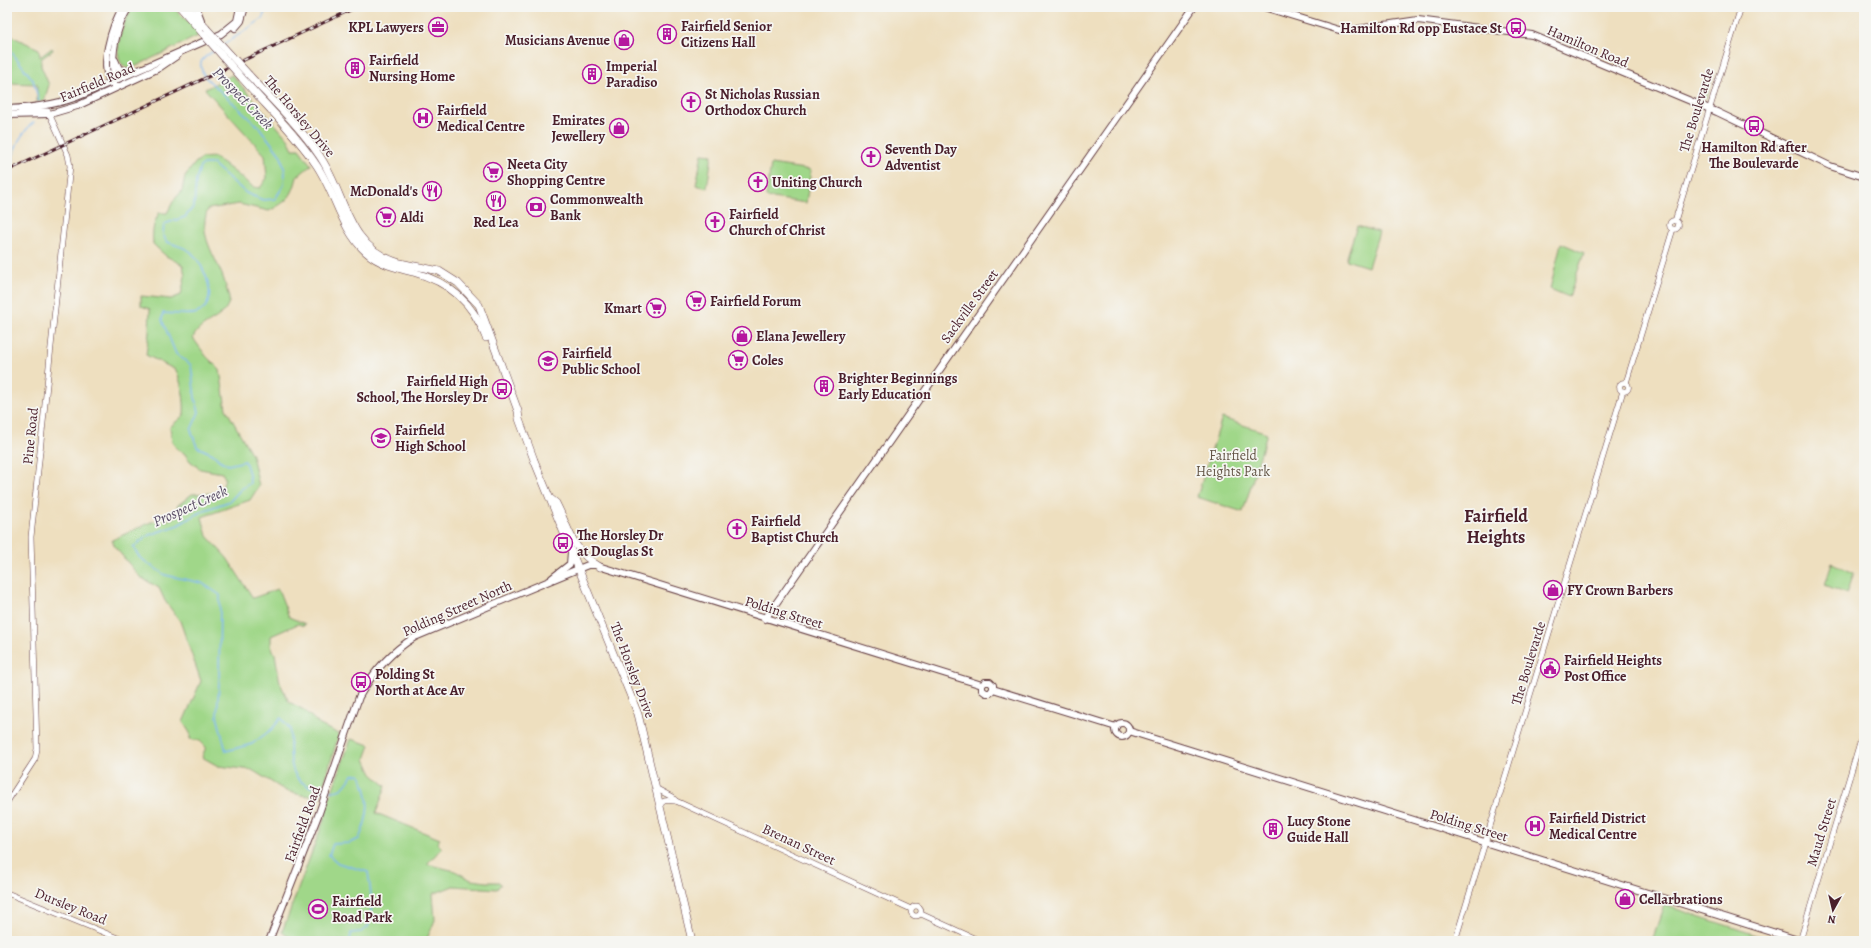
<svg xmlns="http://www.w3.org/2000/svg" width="1871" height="948" viewBox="0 0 1871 948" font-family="Alegreya,serif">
	<rect width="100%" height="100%" fill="#f6f6f2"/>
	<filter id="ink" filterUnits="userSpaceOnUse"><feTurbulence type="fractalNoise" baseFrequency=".025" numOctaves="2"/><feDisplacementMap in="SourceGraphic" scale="8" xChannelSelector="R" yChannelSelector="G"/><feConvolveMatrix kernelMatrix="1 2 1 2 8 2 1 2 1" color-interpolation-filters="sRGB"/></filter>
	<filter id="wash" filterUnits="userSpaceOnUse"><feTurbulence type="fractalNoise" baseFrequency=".012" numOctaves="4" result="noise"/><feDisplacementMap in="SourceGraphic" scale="16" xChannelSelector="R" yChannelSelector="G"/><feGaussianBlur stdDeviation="0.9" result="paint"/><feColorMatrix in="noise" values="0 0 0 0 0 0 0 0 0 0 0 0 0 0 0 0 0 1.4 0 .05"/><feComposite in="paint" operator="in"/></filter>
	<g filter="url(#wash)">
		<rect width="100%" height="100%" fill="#eedfbf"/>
		<g fill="#a0d789" stroke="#757b5a">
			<path d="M133,7H172L198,30L200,35L130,69C107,64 123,20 133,7Z"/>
			<path d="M7,34L39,49L40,57L52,48L53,50L41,59V66L49,85L44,101L37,102V84L7,83Z"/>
			<path d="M232,75L288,139L293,149H299L311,165L297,177C292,198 287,201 269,211L239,204L208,209C196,238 220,260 226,287C227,292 230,298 229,302C222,322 201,320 193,338L206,356L220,370L226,409L252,455L259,486L250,500L202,517L207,536L227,558L253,598L278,589L289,617L305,624L304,626L298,624L271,636V646L275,654L280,683L289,702L304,710L320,725L339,734L320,797L301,795L286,791L252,770L218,766L202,757L206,747L200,741L190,739V733L183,722L201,681L180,621L165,601L159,588L140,577L115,547L112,540L151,522L168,520L177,516V506L192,494L216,493L222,489L225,478L222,473L200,469L190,461L184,453L176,448L172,441L170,427L184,415C185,399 182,385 176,370L146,355L149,332L150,309L141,306V296L171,299L181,295L185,276L183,265L166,256L153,244C152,232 153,224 159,213H167L174,200L182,191L185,176L196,162L202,158L213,157L223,163L253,187L260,188L267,178L265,155L205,89Z"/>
			<path d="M1705,80L1711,82L1706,98L1700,96Z"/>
			<path d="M702,154L712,155L707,188L696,185Z"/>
			<path d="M771,164L811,170L806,203L766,197Z"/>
			<path d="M1357,226L1379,232L1368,267L1346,260Z"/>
			<path d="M1561,243L1584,253L1569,297L1550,289Z"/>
			<path d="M1222,418L1267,433L1243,512L1197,497Z"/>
			<path d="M1832,563L1854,573L1847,594L1825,585Z"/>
			<path d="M351,739L370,745L365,759L372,774L386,786L376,813L440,839L437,843L442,848L427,864L455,871L471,880L487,882H499L501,884L497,889L453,886L433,894L435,920L426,941H294L282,932L325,817L328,802Z"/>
			<path d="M1664,905L1759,936L1757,941H1652Z"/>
		</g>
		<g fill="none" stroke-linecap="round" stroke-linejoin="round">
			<g stroke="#7fb8f0" stroke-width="1.5">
				<path d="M225,44L262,19L267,7"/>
				<path d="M7,46L33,80L39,101"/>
				<path d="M215,50C202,59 196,61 205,77L259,127L281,156L285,172L284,185L275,199L263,200L246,193L213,164H204L200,167L196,180L194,206L185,217L164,224L163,234L166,241C173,245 185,247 191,252C205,266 221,302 197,313C191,316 170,313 163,313L162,320L176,354L191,365L195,398L199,412L191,430L197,447L213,454L219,460L228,465L245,461L249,474L250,483L240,490L230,501L202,511L178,525L149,535L133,547L140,558L165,575L202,583L220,595L219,683L217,716L226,751L252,744L272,729L281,718L290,729C291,759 285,786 325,790"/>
				<path d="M8,182C12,158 14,139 34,122"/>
				<path d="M329,791C341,792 346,786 352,775L360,774C371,799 370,814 359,839L349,843L333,844L329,855L338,863L368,872C371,893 374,907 368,927L361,932L351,933L350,941"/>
			</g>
		</g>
	</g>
	<g filter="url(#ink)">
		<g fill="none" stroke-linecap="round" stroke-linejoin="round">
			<defs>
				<g id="tertiary">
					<circle cx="1674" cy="225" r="4.5"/>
					<path d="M1675,221L1741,7"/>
					<circle cx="1624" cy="387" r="4.5"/>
					<path d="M1626,383L1673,229"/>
					<path d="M657,789L672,797L676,801"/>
					<path d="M7,802L35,759L37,749L31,537L70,166L68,155L48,111L20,110"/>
					<path d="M660,806C663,798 669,801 676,801L911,909"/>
					<path d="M7,893L125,941"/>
					<circle cx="916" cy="911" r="5"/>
					<path d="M921,914L980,941"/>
					<path d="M1455,941L1623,391"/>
					<path d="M1800,941L1864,729"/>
				</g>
				<g id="secondary">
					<path d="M196,7L201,20"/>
					<path d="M1264,7L1339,30L1358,29L1418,20L1532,35L1717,112L1830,166L1864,177"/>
					<path d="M235,28L241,21L245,7"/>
					<path d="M115,60L119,69L131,72"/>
					<path d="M114,84C115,78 113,71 113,65C113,44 118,24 129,7"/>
					<path d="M114,85C96,71 113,23 123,7"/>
					<path d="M7,109C34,108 59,105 84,94L221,34L237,21L240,7"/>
					<path d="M7,115L50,114L77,106L159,68L178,55"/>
					<path d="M552,578L570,564L571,552"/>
					<path d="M765,619L1194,7"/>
					<path d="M982,685V690L986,693H990L993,689"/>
					<path d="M982,685L985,682H990L993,685V689"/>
					<path d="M993,689L1116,727"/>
					<circle cx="1122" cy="730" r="7"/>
					<path d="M1129,731L1801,941"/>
					<path d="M269,941L319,813L359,697C373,672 390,652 415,637L578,569L588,565H595L982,685"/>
				</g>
				<g id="primary">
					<path d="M180,7L204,35"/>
					<path d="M187,7L206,28"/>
					<path d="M249,75C273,101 299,126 319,155C345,192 346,245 394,261C409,266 424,267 439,271L458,283L479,305L518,411L519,419L534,460L638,714L692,941"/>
					<path d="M242,78C266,106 294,132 315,163C335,191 340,228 366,252C379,264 396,268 413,272C449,282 473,302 486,338"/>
					<path d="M551,499L556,503C570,530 571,550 600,567"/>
				</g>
			</defs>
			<use href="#tertiary" stroke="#633c41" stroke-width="6"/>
			<use href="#secondary" stroke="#633c41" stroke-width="8"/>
			<use href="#primary" stroke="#633c41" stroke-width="8"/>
			<use href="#tertiary" stroke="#fff" stroke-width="5"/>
			<use href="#secondary" stroke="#fff" stroke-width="6"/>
			<use href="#primary" stroke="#fff" stroke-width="7"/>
			<defs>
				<path id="rail" d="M7,171L357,7"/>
			</defs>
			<use href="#rail" stroke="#4a1f2b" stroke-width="3"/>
			<use href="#rail" stroke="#f6f6f2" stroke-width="1.5" stroke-dasharray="4.5" stroke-linecap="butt"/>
			<defs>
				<g id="primary-bridge">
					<path d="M206,28L249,75"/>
					<path d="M204,35L242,78"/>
				</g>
			</defs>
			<use href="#primary-bridge" stroke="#633c41" stroke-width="8" stroke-linecap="butt"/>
			<use href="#primary-bridge" stroke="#fff" stroke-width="7"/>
		</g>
	</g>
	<defs>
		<symbol id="office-ring" viewBox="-11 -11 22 22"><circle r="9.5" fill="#f6f6f2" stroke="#b5179e" stroke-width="1.5"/><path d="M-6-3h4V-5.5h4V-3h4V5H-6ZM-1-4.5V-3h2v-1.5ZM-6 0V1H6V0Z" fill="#b5179e"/></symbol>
		<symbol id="bus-ring" viewBox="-11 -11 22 22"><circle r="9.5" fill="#f6f6f2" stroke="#b5179e" stroke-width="1.5"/><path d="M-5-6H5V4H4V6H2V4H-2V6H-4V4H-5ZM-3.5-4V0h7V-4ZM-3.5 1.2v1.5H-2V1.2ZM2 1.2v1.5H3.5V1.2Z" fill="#b5179e"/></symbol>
		<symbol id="building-ring" viewBox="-11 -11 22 22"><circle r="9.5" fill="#f6f6f2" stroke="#b5179e" stroke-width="1.5"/><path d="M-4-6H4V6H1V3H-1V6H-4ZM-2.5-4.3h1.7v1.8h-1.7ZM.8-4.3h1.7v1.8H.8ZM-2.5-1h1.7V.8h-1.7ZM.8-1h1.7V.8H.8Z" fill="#b5179e"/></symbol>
		<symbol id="shop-ring" viewBox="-11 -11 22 22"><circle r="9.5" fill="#f6f6f2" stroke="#b5179e" stroke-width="1.5"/><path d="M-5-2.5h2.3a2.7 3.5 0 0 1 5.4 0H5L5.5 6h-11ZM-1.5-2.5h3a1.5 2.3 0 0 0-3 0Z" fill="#b5179e"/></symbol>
		<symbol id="church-ring" viewBox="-11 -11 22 22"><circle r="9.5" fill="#f6f6f2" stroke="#b5179e" stroke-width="1.5"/><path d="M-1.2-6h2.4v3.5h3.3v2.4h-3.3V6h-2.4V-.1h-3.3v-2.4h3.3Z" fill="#b5179e"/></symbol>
		<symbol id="hospital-ring" viewBox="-11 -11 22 22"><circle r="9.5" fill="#f6f6f2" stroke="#b5179e" stroke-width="1.5"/><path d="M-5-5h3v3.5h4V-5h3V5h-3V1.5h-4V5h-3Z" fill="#b5179e"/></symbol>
		<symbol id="supermarket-ring" viewBox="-11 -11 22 22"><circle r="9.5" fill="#f6f6f2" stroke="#b5179e" stroke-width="1.5"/><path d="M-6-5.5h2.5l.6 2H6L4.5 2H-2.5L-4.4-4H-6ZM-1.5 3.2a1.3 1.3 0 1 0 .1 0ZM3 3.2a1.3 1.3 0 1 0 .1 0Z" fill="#b5179e"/></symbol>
		<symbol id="restaurant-ring" viewBox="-11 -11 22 22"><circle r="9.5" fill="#f6f6f2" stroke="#b5179e" stroke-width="1.5"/><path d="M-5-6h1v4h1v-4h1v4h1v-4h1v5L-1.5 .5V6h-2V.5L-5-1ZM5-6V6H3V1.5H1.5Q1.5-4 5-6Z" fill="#b5179e"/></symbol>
		<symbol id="bank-ring" viewBox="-11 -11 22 22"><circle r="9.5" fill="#f6f6f2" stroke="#b5179e" stroke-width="1.5"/><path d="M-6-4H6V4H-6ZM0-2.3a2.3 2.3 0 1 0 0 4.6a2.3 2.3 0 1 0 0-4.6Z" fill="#b5179e"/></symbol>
		<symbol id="school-ring" viewBox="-11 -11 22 22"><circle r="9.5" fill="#f6f6f2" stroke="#b5179e" stroke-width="1.5"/><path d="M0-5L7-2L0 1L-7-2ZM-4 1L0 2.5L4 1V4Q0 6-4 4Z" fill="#b5179e"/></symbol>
		<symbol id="civic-ring" viewBox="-11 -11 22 22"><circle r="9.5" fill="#f6f6f2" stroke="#b5179e" stroke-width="1.5"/><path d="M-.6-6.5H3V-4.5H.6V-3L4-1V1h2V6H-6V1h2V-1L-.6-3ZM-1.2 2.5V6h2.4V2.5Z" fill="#b5179e"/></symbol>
		<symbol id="stadium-ring" viewBox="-11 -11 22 22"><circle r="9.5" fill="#f6f6f2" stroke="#b5179e" stroke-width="1.5"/><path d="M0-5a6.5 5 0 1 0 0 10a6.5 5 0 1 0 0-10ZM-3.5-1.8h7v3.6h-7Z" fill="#b5179e"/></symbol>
	</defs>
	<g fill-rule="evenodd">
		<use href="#office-ring" x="427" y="16" width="22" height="22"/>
		<use href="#bus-ring" x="1505" y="17" width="22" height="22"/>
		<use href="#building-ring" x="656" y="23" width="22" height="22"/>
		<use href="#shop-ring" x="613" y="29" width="22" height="22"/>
		<use href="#building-ring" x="344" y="57" width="22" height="22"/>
		<use href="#building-ring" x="581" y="63" width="22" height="22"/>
		<use href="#church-ring" x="680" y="91" width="22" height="22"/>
		<use href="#hospital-ring" x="412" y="107" width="22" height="22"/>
		<use href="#bus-ring" x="1743" y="115" width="22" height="22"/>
		<use href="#shop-ring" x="608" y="117" width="22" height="22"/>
		<use href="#church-ring" x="860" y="146" width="22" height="22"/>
		<use href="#supermarket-ring" x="482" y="161" width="22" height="22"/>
		<use href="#church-ring" x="747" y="171" width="22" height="22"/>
		<use href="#restaurant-ring" x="421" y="180" width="22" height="22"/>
		<use href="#restaurant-ring" x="485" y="190" width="22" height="22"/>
		<use href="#bank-ring" x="525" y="196" width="22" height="22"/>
		<use href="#supermarket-ring" x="375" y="206" width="22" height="22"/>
		<use href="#church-ring" x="704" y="211" width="22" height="22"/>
		<use href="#supermarket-ring" x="685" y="290" width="22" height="22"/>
		<use href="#supermarket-ring" x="645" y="297" width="22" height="22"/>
		<use href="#shop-ring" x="731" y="325" width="22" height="22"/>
		<use href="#supermarket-ring" x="727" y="349" width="22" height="22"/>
		<use href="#school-ring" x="537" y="350" width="22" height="22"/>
		<use href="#building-ring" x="813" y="375" width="22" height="22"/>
		<use href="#bus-ring" x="491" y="378" width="22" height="22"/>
		<use href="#school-ring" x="370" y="427" width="22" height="22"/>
		<use href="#church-ring" x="726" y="518" width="22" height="22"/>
		<use href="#bus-ring" x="552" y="532" width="22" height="22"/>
		<use href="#shop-ring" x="1542" y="579" width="22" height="22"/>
		<use href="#civic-ring" x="1539" y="657" width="22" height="22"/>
		<use href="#bus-ring" x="350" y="671" width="22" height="22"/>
		<use href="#hospital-ring" x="1524" y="815" width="22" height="22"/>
		<use href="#building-ring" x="1262" y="818" width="22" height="22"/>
		<use href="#shop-ring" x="1614" y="888" width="22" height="22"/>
		<use href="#stadium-ring" x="307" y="898" width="22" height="22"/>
	</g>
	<g text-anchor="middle" stroke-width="3.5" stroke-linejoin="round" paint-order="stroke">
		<g font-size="14" font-weight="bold" fill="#4a1f2b" stroke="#f6f6f2" text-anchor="start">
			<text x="681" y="31">Fairfield Senior<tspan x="681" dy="16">Citizens Hall</tspan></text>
			<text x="424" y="32" text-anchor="end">KPL Lawyers</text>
			<text x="1502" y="33" text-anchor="end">Hamilton Rd opp Eustace St</text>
			<text x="610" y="45" text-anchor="end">Musicians Avenue</text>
			<text x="369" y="65">Fairfield<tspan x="369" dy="16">Nursing Home</tspan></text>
			<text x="606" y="71">Imperial<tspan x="606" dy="16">Paradiso</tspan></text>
			<text x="705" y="99">St Nicholas Russian<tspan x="705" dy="16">Orthodox Church</tspan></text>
			<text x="437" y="115">Fairfield<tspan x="437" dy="16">Medical Centre</tspan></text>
			<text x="605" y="125" text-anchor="end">Emirates<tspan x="605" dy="16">Jewellery</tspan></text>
			<text x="1754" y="152" text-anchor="middle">Hamilton Rd after<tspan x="1754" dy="16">The Boulevarde</tspan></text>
			<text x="885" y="154">Seventh Day<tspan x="885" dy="16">Adventist</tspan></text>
			<text x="507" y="169">Neeta City<tspan x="507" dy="16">Shopping Centre</tspan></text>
			<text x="772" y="187">Uniting Church</text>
			<text x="418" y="196" text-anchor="end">McDonald's</text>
			<text x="550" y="204">Commonwealth<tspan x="550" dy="16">Bank</tspan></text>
			<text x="729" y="219">Fairfield<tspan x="729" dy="16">Church of Christ</tspan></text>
			<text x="400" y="222">Aldi</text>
			<text x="496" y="227" text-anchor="middle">Red Lea</text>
			<text x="710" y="306">Fairfield Forum</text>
			<text x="642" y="313" text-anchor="end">Kmart</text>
			<text x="756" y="341">Elana Jewellery</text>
			<text x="562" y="358">Fairfield<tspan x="562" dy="16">Public School</tspan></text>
			<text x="752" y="365">Coles</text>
			<text x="838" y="383">Brighter Beginnings<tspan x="838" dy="16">Early Education</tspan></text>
			<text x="488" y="386" text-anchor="end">Fairfield High<tspan x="488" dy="16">School, The Horsley Dr</tspan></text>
			<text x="395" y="435">Fairfield<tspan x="395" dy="16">High School</tspan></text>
			<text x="751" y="526">Fairfield<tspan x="751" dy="16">Baptist Church</tspan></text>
			<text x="577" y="540">The Horsley Dr<tspan x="577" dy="16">at Douglas St</tspan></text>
			<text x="1567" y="595">FY Crown Barbers</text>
			<text x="1564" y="665">Fairfield Heights<tspan x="1564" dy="16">Post Office</tspan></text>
			<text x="375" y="679">Polding St<tspan x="375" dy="16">North at Ace Av</tspan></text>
			<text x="1549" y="823">Fairfield District<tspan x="1549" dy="16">Medical Centre</tspan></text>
			<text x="1287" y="826">Lucy Stone<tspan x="1287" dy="16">Guide Hall</tspan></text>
			<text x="1639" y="904">Cellarbrations</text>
			<text x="332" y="906">Fairfield<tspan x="332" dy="16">Road Park</tspan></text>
		</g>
		<g font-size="14" fill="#4a1f2b" stroke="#f6f6f2">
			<text transform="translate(1588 46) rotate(23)" y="5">Hamilton Road</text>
			<text transform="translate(97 82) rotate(-23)" y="5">Fairfield Road</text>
			<text transform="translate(1696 110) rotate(-73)" y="5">The Boulevarde</text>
			<text transform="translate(300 116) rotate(50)" y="5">The Horsley Drive</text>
			<text transform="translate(969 306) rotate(-54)" y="5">Sackville Street</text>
			<text transform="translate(30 436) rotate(-84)" y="5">Pine Road</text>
			<text transform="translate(457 608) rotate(-24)" y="5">Polding Street North</text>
			<text transform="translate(784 612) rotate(17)" y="5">Polding Street</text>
			<text transform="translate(1528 663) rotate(-73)" y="5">The Boulevarde</text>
			<text transform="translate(633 670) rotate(69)" y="5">The Horsley Drive</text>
			<text transform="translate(302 824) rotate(-70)" y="5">Fairfield Road</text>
			<text transform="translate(1469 825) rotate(17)" y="5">Polding Street</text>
			<text transform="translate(1821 832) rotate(-73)" y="5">Maud Street</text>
			<text transform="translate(799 844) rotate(25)" y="5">Brenan Street</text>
			<text transform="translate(71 906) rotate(22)" y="5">Dursley Road</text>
		</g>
		<g font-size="14" fill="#645647" stroke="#f6f6f2">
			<text x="1233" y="460">Fairfield<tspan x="1233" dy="16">Heights Park</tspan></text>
		</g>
		<g font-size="15" font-style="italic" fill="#5a4d66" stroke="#f6f6f2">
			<text transform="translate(243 98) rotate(46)" y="5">Prospect Creek</text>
			<text transform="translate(190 506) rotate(-24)" y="5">Prospect Creek</text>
		</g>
		<g font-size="18" font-weight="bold" fill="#4a1f2b" stroke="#f6f6f2">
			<text x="1496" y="522">Fairfield<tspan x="1496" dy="21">Heights</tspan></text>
		</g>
	</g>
	<rect width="1871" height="948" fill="none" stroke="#f6f6f2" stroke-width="24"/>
	<g transform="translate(1833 910) rotate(188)" stroke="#f6f6f2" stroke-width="3" paint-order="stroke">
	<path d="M0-3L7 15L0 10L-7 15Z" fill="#4a1f2b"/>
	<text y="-6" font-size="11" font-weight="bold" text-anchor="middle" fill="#4a1f2b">N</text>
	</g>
</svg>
